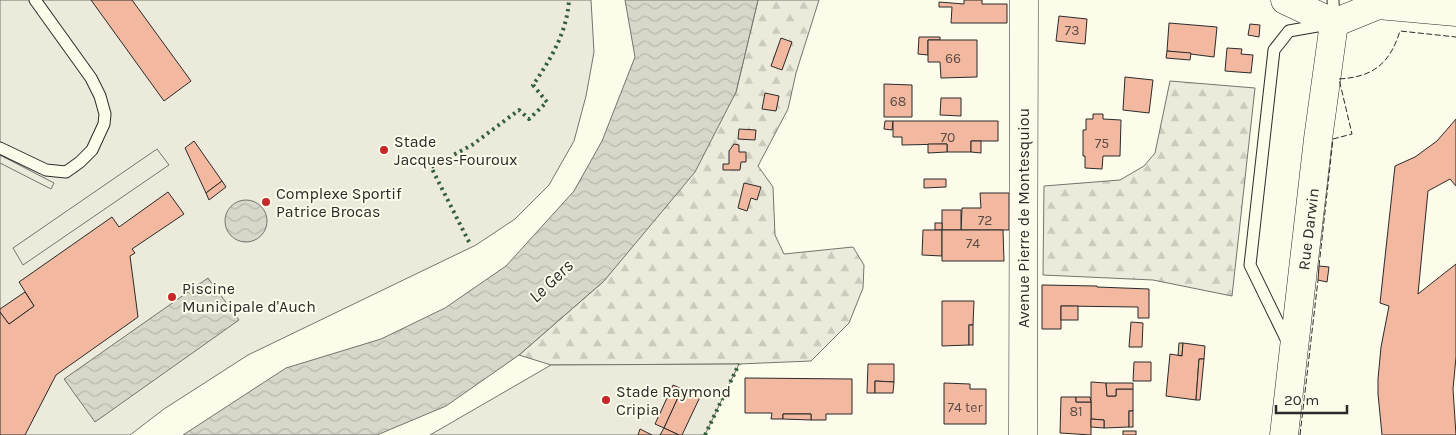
<svg xmlns="http://www.w3.org/2000/svg" width="1456" height="435" viewBox="0 0 1456 435" font-family="Karla,sans-serif">
	<defs>
		<pattern id="forest-firs" width="22" height="20" patternUnits="userSpaceOnUse" patternTransform="scale(1.25)"><rect width="22" height="20" fill="#ecebdb"/><path d="M5 1l3.5 6h-7zM16 11l3.5 6h-7z" fill="#cbcabc"/></pattern>
		<pattern id="water-waves" width="16" height="10" patternUnits="userSpaceOnUse" patternTransform="scale(1.25)"><rect width="16" height="10" fill="#d8d7c9"/><path d="M0 5q4-4 8 0t8 0" fill="none" stroke="#bab9ad"/></pattern>
	</defs>
	<rect width="100%" height="100%" fill="#fdfbea"/>
	<g fill="url(#forest-firs)" stroke="#74746e">
		<path d="M758,0H819L796,73L788,109L758,166L773,187L775,235L784,254L853,247L864,265L863,288L849,323L811,361L739,364L551,365L519,355L604,281L736,92Z"/>
		<path d="M1170,81L1255,88L1232,296L1153,280L1043,275L1044,186L1120,180L1144,166L1155,153Z"/>
	</g>
	<g fill="#ecebdb" stroke="#74746e">
		<path d="M0,0H591L594,52L586,96L574,141L549,185L515,219L476,245L248,355L164,409L130,435H0Z"/>
		<path d="M739,364L705,435H430L551,365Z"/>
	</g>
	<g fill="#eceadb" stroke="#74746e">
		<path d="M157,149L169,165L23,265L13,248Z"/>
		<path d="M0,155L54,183L51,189L0,163Z"/>
	</g>
	<g fill="url(#water-waves)" stroke="#74746e">
		<path d="M625,0H758L736,92L695,172L604,281L519,355L446,406L377,435H183L286,368L381,339L445,308L506,266L574,191L602,141L635,57Z"/>
		<circle cx="246" cy="221" r="21"/>
		<path d="M208,278L239,320L95,422L64,379Z"/>
	</g>
	<g fill="#f2b8a0" stroke="#2b2b2b">
		<path d="M91,0H132L191,81L164,101Z"/>
		<path d="M964,0H982V4H1007V23H951L952,7H939V2L964,4Z"/>
		<path d="M1059,16L1087,19L1085,44L1056,41Z"/>
		<path d="M1169,23L1217,27L1214,57L1167,51Z"/>
		<path d="M1250,24L1260,25L1259,37L1248,35Z"/>
		<path d="M919,37H940V40H928V55L918,54Z"/>
		<path d="M781,38L792,42L782,70L771,66Z"/>
		<path d="M928,40H977V77L941,78L940,62H928Z"/>
		<path d="M1227,48L1242,49L1241,54L1253,55L1251,73L1225,71Z"/>
		<path d="M1167,51L1191,53L1190,60L1166,58Z"/>
		<path d="M1125,77L1153,80L1149,113L1123,110Z"/>
		<path d="M884,84L912,85V117H884Z"/>
		<path d="M765,93L779,96L776,111L762,109Z"/>
		<path d="M941,98H961V116L940,115Z"/>
		<path d="M1093,114H1103V119L1121,120L1120,156H1103L1102,169L1085,168V156H1083V130H1086V119H1093Z"/>
		<path d="M1456,119V186L1450,179L1428,191L1418,294L1456,264V357L1453,389L1456,435H1382L1378,394V379L1381,347L1389,306L1380,303L1395,166L1415,157L1437,141Z"/>
		<path d="M885,121H893L892,130L884,129Z"/>
		<path d="M893,121H998V141H971V152H947V144L902,145V137H893Z"/>
		<path d="M739,129L756,130L755,140L738,139Z"/>
		<path d="M194,141L222,181L206,193L185,148Z"/>
		<path d="M971,141H981V153L971,152Z"/>
		<path d="M734,144L739,145V152H746V162H741L740,170H723V164H729V151Z"/>
		<path d="M928,144H947V152L928,153Z"/>
		<path d="M924,179H946V187L924,188Z"/>
		<path d="M222,181L226,187L209,200L206,193Z"/>
		<path d="M744,183L761,187L757,200L751,198L747,211L738,208Z"/>
		<path d="M168,192L184,214L132,249L135,253L130,256L138,317L56,375L25,435H0V312L9,324L34,306L19,282L112,217L119,227Z"/>
		<path d="M980,193H1009V230H961L962,208H981Z"/>
		<rect x="942" y="210" width="19" height="20"/>
		<rect x="935" y="223" width="7" height="7"/>
		<path d="M923,230H942V256L922,255Z"/>
		<path d="M942,230H1003L1004,261H942Z"/>
		<path d="M1319,266L1329,267L1327,282L1318,280Z"/>
		<path d="M1042,285L1097,286V287L1149,289V318H1138V307L1061,306V329H1042Z"/>
		<path d="M25,292L34,306L9,324L0,312V309Z"/>
		<path d="M942,301H974L973,325H969V345L942,346Z"/>
		<rect x="1061" y="306" width="17" height="14"/>
		<path d="M1131,322L1143,323L1142,347H1129Z"/>
		<rect x="969" y="325" width="4" height="20"/>
		<path d="M1179,343H1183L1182,356L1178,355Z"/>
		<path d="M1183,343L1205,346L1204,359H1199L1196,400L1166,396L1170,354L1182,356Z"/>
		<path d="M1199,359H1204L1200,400H1196Z"/>
		<path d="M1134,362H1151V381H1133Z"/>
		<path d="M868,364H894V382L875,381V393H867Z"/>
		<path d="M745,378L852,379V414H826V420H811V414H783V419H771L772,413H745Z"/>
		<path d="M875,381L894,382L893,393H875Z"/>
		<path d="M1091,382L1106,383L1107,396H1116V389H1133V411H1129V427L1104,428V420L1091,419Z"/>
		<path d="M944,383L970,384V389H986V424H944Z"/>
		<path d="M1106,383H1133V389H1116V396H1107Z"/>
		<path d="M673,385L682,389L664,428L655,424Z"/>
		<path d="M682,389L700,397L682,435H679L664,428Z"/>
		<path d="M1061,397H1076V402H1091V435L1060,433Z"/>
		<path d="M1076,397H1090L1091,402H1076Z"/>
		<rect x="1129" y="411" width="4" height="16"/>
		<path d="M783,414H811V420L783,419Z"/>
		<path d="M1091,419L1104,420V428L1091,427Z"/>
		<path d="M664,428L679,435H660Z"/>
		<path d="M640,429L652,435H638Z"/>
		<rect x="1123" y="431" width="13" height="4"/>
	</g>
	<g fill="none" stroke-linecap="round" stroke-linejoin="round">
		<defs>
			<g id="lane">
				<path d="M0,148L46,170L66,172L80,162L92,150L104,124L105,114L100,96L91,78L35,0"/>
				<path d="M1288,343L1250,265L1274,50L1289,31L1334,23L1333,0"/>
			</g>
			<g id="secondary">
				<path d="M1285,0L1334,23L1378,5L1456,12"/>
				<path d="M1023,435L1024,0"/>
				<path d="M1284,435L1318,139L1334,23"/>
			</g>
		</defs>
		<use href="#lane" stroke="#2b2b2b" stroke-width="13"/>
		<use href="#secondary" stroke="#2b2b2b" stroke-width="29"/>
		<use href="#lane" stroke="#fdfbea" stroke-width="11"/>
		<use href="#secondary" stroke="#fdfbea" stroke-width="28"/>
		<g stroke="#34623c" stroke-width="4" stroke-dasharray="2.5 4" stroke-linecap="butt">
			<path d="M469,242L431,167L472,145L519,110L529,119L547,102L533,85C551,59 567,32 569,0"/>
			<path d="M705,435L739,364"/>
		</g>
		<g stroke="#2b2b2b" stroke-width="1" stroke-dasharray="6 2.5" stroke-linecap="butt">
			<path d="M1319,266L1333,139L1352,134L1339,79C1374,77 1390,63 1400,31L1456,37"/>
			<path d="M1300,435L1318,280"/>
		</g>
	</g>
	<g fill="#c62828" stroke="#fdfbea" stroke-width="2">
		<circle cx="384" cy="150" r="5"/>
		<circle cx="266" cy="202" r="5"/>
		<circle cx="172" cy="297" r="5"/>
		<circle cx="606" cy="400" r="5"/>
	</g>
	<g text-anchor="middle" stroke-width="4" stroke-linejoin="round" paint-order="stroke">
		<g font-size="14" fill="#5d4e48">
			<text x="1072" y="35">73</text>
			<text x="953" y="63">66</text>
			<text x="898" y="106">68</text>
			<text x="948" y="142">70</text>
			<text x="1102" y="148">75</text>
			<text x="985" y="225">72</text>
			<text x="973" y="248">74</text>
			<text x="965" y="412">74 ter</text>
			<text x="1076" y="416">81</text>
		</g>
		<g font-size="16" fill="#2b2b2b" stroke="#fdfbea" text-anchor="start">
			<text x="394" y="147">Stade<tspan x="394" dy="18">Jacques-Fouroux</tspan></text>
			<text x="276" y="199">Complexe Sportif<tspan x="276" dy="18">Patrice Brocas</tspan></text>
			<text x="182" y="294">Piscine<tspan x="182" dy="18">Municipale d'Auch</tspan></text>
			<text x="616" y="397">Stade Raymond<tspan x="616" dy="18">Cripia</tspan></text>
		</g>
		<g font-size="16" fill="#2b2b2b" stroke="#fdfbea">
			<text transform="translate(1023 218) rotate(-90)" y="6">Avenue Pierre de Montesquiou</text>
			<text transform="translate(1308 229) rotate(-83)" y="6">Rue Darwin</text>
		</g>
		<g font-size="18" font-style="italic" fill="#2b2b2b" stroke="#fdfbea">
			<text transform="translate(551 281) rotate(-44)" y="6">Le Gers</text>
		</g>
	</g>
	<path d="M1276 405v8h71v-8" fill="none" stroke="#2b2b2b" stroke-width="2.5"/>
	<text x="1284" y="405" font-size="15" fill="#2b2b2b" stroke="#fdfbea" stroke-width="4" paint-order="stroke">20 m</text>
</svg>
